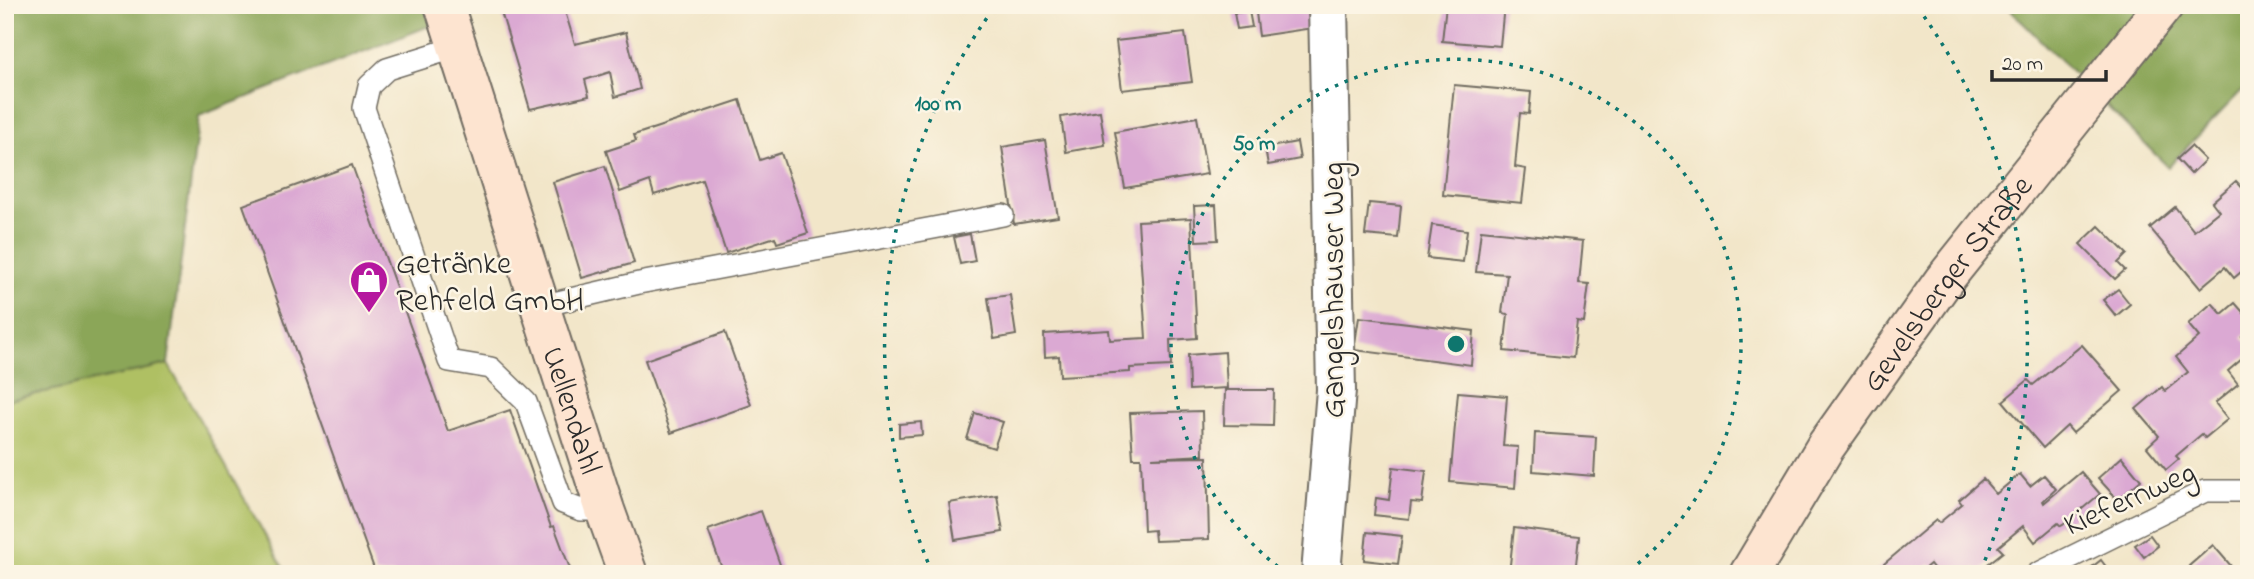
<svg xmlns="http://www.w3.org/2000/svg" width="2254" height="579" viewBox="0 0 2254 579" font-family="'Indie Flower',sans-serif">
	<rect width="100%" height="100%" fill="#fcf5e5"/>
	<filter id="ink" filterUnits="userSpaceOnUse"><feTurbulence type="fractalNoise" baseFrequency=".0143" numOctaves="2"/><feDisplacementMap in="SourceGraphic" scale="14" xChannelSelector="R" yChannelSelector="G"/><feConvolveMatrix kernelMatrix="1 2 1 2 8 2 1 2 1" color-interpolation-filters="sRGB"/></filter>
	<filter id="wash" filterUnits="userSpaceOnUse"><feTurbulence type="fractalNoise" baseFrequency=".00686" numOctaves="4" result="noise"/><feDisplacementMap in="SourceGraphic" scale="28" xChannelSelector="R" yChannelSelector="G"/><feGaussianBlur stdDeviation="1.57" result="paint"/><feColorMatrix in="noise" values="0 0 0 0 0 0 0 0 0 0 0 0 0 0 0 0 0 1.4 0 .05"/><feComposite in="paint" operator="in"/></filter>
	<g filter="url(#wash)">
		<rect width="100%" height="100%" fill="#f2e6c9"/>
		<path fill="#afc063" stroke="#6d7647" stroke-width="2" d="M168,364L287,574H5V401Z"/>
		<g fill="#8ba659" stroke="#5b6842" stroke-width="2">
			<path d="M5,5H431L437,23L199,116L168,364L5,401Z"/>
			<path d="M2005,5H2249V83L2168,167Z"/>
		</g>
		<g id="blocks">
			<g fill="#dba9d3">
				<path d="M499,5H563L575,44L626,32L640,89L615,97L610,72L585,80L589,96L530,109Z"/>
				<path d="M1255,5H1309L1313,28L1259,36Z"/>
				<path d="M1446,5H1504L1500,46L1442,41Z"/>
				<path d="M1249,11L1252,27L1237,29L1234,13Z"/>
				<path d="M1185,33L1192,82L1122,90L1116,41Z"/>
				<path d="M1454,85L1531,92L1529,114L1520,113L1515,167L1526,169L1522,203L1443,195Z"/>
				<path d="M740,100L760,160L781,153L808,233L777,243L775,237L726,253L702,180L654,195L650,181L620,192L606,151L636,141L634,135Z"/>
				<path d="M1100,111L1105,145L1066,152L1061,117Z"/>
				<path d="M1197,117L1207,174L1125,188L1115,132Z"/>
				<path d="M1045,140L1058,217L1014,224L1002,147Z"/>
				<path d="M1297,142L1300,159L1268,165L1265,148Z"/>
				<path d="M2191,146L2205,160L2191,174L2177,159Z"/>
				<path d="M352,165L448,431L510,410L551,527L554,526L572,574H376L243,205Z"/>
				<path d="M605,166L634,263L582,278L553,182Z"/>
				<path d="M2236,181L2249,195V265L2234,278L2225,267L2200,288L2150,228L2175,207L2194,231L2219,211L2212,202Z"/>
				<path d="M1369,203L1401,206L1398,238L1365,235Z"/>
				<path d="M1216,205L1218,240L1196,241L1194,206Z"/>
				<path d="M1191,218L1197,338L1170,340L1171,366L1130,368V372L1060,376L1059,356L1045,357L1044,334L1109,330L1110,340L1146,338L1138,221Z"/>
				<path d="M1432,225L1467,230L1463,262L1427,258Z"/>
				<path d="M2099,226L2127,254L2118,263L2125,270L2115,279L2080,244Z"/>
				<path d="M1481,230L1583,241L1579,283L1589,284L1584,323L1577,322L1573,358L1504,351L1508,314L1502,313L1507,274L1476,272Z"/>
				<path d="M970,234L975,261L960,264L954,237Z"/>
				<path d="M2118,289L2130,304L2116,316L2103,300Z"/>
				<path d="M1010,295L1016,335L994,339L988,298Z"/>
				<path d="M2212,303L2222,314L2235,303L2249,319V331L2242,337L2249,345V353L2228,371L2238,384L2215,403L2228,419L2205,438L2202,434L2176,456L2179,459L2166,470L2147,447L2159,436L2136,409L2162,387L2165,391L2188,372L2176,357L2199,337L2188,324Z"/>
				<path d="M1359,317L1474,331L1471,365L1354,350Z"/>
				<path d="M725,332L751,405L671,433L645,360Z"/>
				<path d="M2082,345L2122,391L2073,433L2067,426L2043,448L2003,401L2028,380L2033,385Z"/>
				<path d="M1225,352L1227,388L1189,390L1188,355Z"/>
				<path d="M1225,390H1274L1273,426L1224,425Z"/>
				<path d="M1458,392L1507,396L1503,446L1518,447L1515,488L1450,482Z"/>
				<path d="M1202,411L1203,455L1152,458L1207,457L1209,539L1155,541L1154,530L1144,531L1141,458H1133L1130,413Z"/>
				<path d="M975,413L1003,422L994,448L967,439Z"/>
				<path d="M921,422L922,435L899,437V424Z"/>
				<path d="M1535,433L1596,437L1594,476L1533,471Z"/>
				<path d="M2122,457L2141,480L2118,500L2098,478Z"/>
				<path d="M1393,467L1426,471L1422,503L1411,502L1409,519L1374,515L1376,498L1389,500Z"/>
				<path d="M2081,472L2100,494L2063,525L2061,526L2058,523L2035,542L2023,526L1998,547L2003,552L1979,571L1976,567L1968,574H1938L1930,564L1918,574H1872L1936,520L1939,523L1962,504L1959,500L1983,479L1996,494L2020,474L2030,486L2044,475L2056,489L2043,501L2044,503Z"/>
				<path d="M997,495L1003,532L955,540L949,503Z"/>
				<path d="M761,511L783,573L724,574L708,530Z"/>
				<path d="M1514,528L1579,536L1575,574H1509Z"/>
				<path d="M1367,532L1402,536L1398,564L1364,560Z"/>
				<path d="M2150,535L2158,546L2144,557L2135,545Z"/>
				<path d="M2213,545L2238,574H2195L2189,566Z"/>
				<path d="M2101,560L2110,572L2089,574L2087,571Z"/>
			</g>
		</g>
	</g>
	<g filter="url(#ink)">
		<use href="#blocks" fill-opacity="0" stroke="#716c62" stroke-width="2"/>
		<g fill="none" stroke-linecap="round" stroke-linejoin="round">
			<defs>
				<g id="lane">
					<path d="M457,47L387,69L369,86L364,108L449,361L491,368L526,402L563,503L581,510H605"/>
					<path d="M541,306L639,283L1003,215"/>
					<path d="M2037,574L2205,491H2249"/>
				</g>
				<path id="street" d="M1321,574L1336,390L1328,5"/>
				<g id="secondary">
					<path id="s1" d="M444,5L605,510L628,574"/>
					<path id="s2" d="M1749,574L1826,446L1944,280L2164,5"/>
				</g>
			</defs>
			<use href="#lane" stroke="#716c62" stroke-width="24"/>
			<use href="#street" stroke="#716c62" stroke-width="42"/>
			<use href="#secondary" stroke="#716c62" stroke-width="42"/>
			<use href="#lane" stroke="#fff" stroke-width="21"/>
			<use href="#street" stroke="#fff" stroke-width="38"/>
			<use href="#secondary" stroke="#fde4d0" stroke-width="38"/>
		</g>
	</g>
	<g fill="none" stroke="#0f766e" stroke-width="3.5" stroke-dasharray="3.5 7">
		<path d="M1286 573A285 285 0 1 1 1626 573"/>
		<path d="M932 572A571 571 0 0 1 994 8M1918 8A571 571 0 0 1 1980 572"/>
	</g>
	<defs>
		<symbol id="shop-pin" viewBox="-11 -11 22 30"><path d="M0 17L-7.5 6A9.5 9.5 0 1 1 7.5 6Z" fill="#b5179e" stroke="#fcf5e5"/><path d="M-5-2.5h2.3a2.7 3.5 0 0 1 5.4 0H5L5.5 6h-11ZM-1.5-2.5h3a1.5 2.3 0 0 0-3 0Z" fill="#fff"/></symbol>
	</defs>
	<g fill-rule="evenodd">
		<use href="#shop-pin" x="347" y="258" width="44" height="60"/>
	</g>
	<g text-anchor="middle" stroke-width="5" stroke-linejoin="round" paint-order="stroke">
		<g font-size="32" fill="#2b2b2b" stroke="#fcf5e5" text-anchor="start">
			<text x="396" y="273">Getränke<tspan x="396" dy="37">Rehfeld GmbH</tspan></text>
		</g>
		<g font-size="32" fill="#2b2b2b" stroke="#fcf5e5">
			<text dy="11" stroke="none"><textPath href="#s2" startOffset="352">Gevelsberger Straße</textPath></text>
			<text transform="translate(1332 290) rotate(-90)" y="11">Gangelshauser Weg</text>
			<text dy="11" stroke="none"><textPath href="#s1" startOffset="425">Uellendahl</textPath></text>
			<text transform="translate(2129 497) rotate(-24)" y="11">Kiefernweg</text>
		</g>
	</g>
	<circle cx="1456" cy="344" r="10" fill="#0f766e" stroke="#fcf5e5" stroke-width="3.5"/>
	<g font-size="21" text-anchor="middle" font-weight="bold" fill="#0f766e" stroke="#fcf5e5" stroke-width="5" stroke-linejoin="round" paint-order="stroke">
		<text x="938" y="110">100 m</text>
		<text x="1254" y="150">50 m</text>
	</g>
	<rect width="2254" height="579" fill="none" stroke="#fcf5e5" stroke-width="28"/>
	<path d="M1992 70v10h114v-10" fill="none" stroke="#2b2b2b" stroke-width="3.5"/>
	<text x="2002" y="70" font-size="21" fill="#2b2b2b" stroke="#fcf5e5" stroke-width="5" paint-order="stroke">20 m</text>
</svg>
